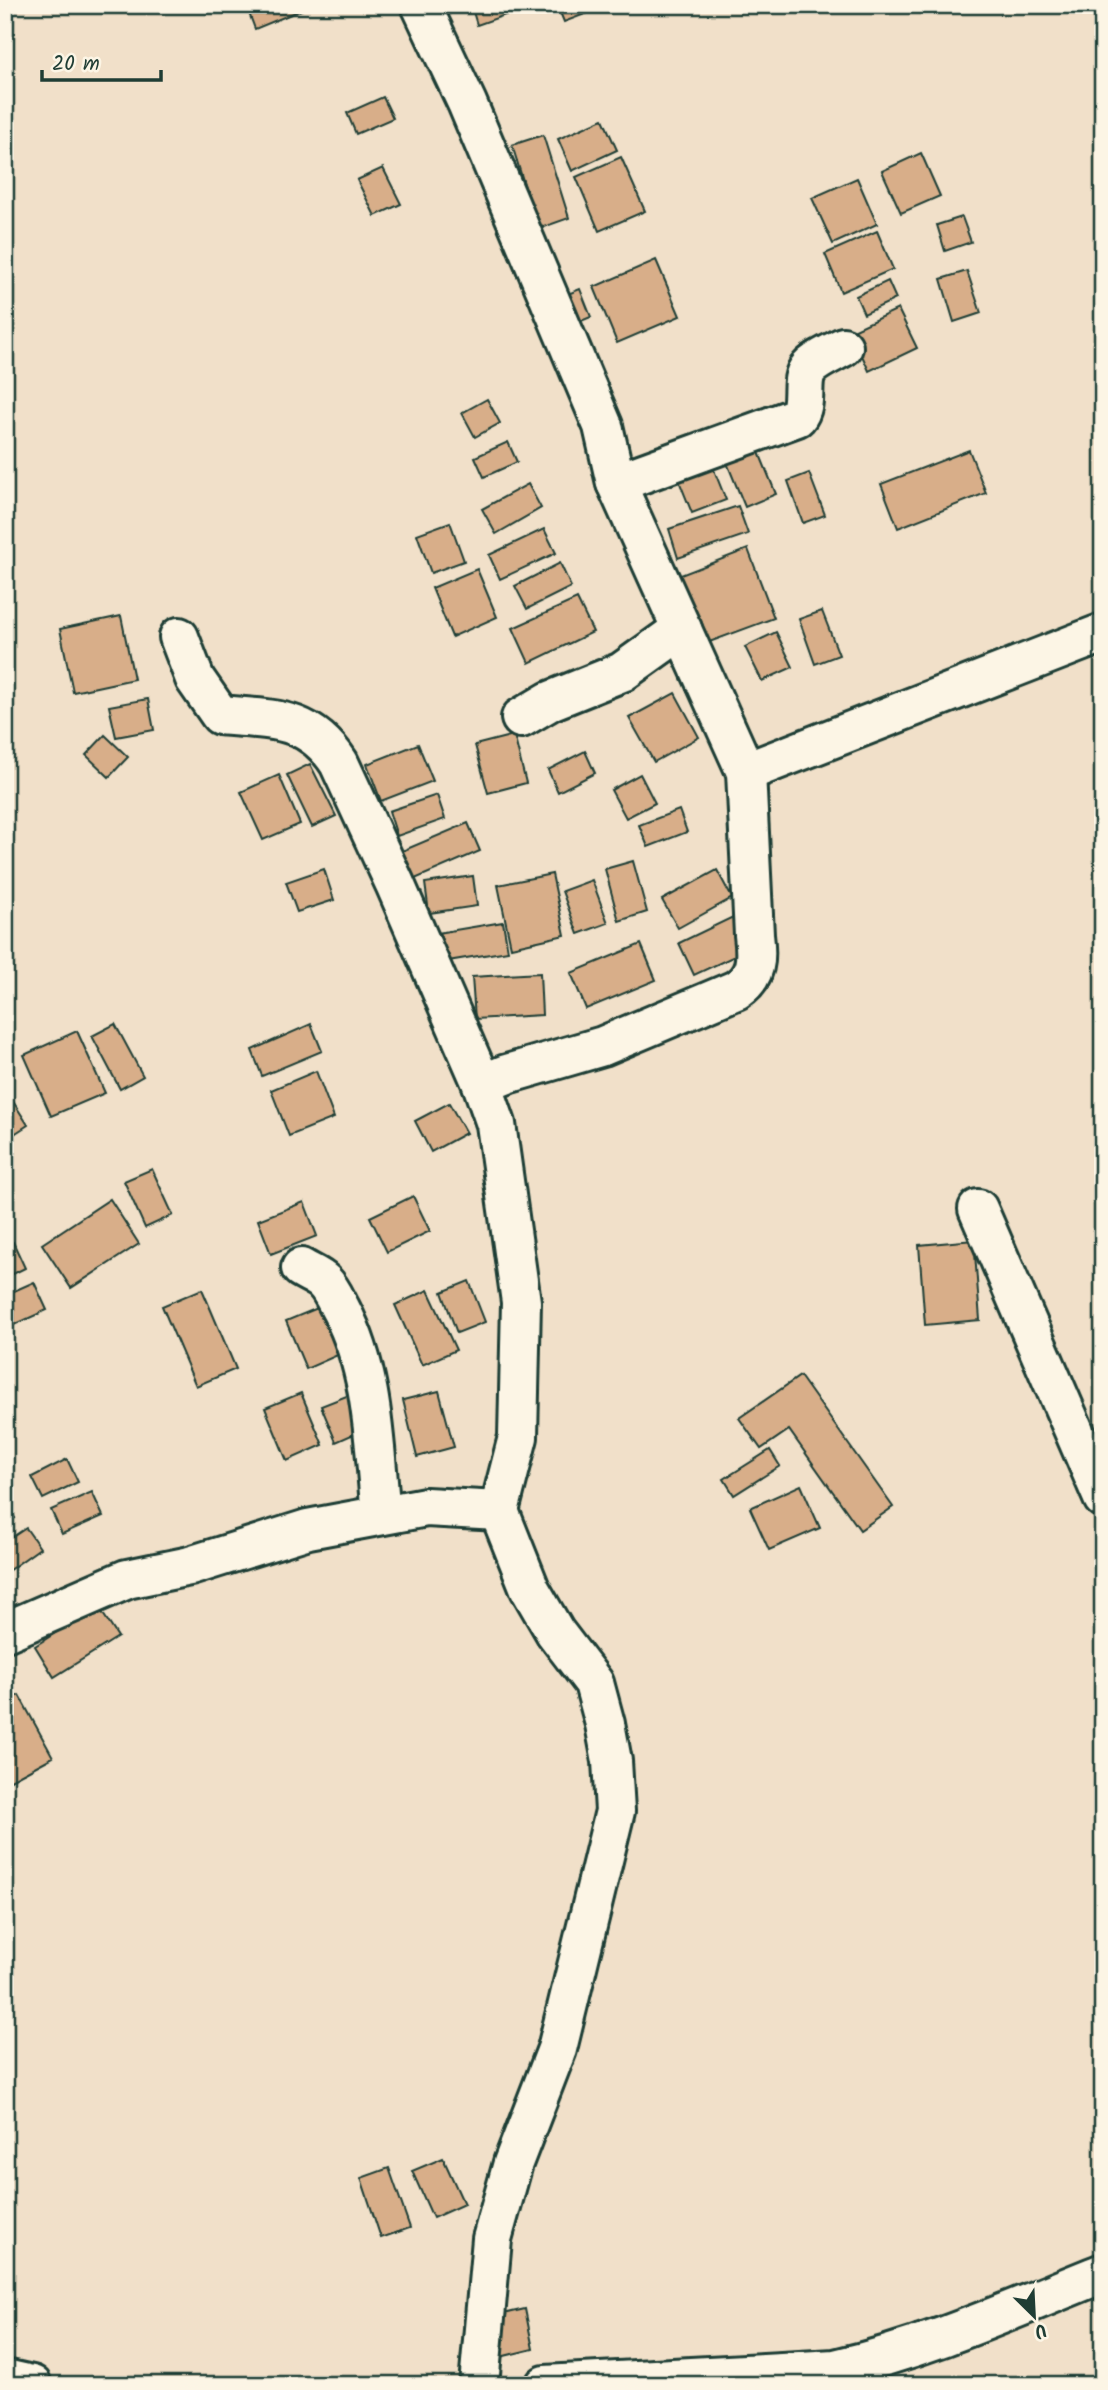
<svg xmlns="http://www.w3.org/2000/svg" width="1108" height="2390" viewBox="0 0 1108 2390" font-family="Kalam,sans-serif">
	<rect width="100%" height="100%" fill="#f1e0c9"/>
	<filter id="ink" filterUnits="userSpaceOnUse"><feTurbulence type="fractalNoise" baseFrequency=".0143" numOctaves="2"/><feDisplacementMap in="SourceGraphic" scale="14" xChannelSelector="R" yChannelSelector="G"/><feConvolveMatrix kernelMatrix="1 2 1 2 8 2 1 2 1" color-interpolation-filters="sRGB"/></filter>
	<g filter="url(#ink)">
		<g fill="#d8ae89" stroke="#1f3d34" stroke-width="2">
			<path d="M246,5H313L255,29Z"/>
			<path d="M471,5H527L528,7L477,25Z"/>
			<path d="M557,5H590L593,11L564,22Z"/>
			<path d="M383,97L393,118L356,134L347,113Z"/>
			<path d="M603,119L617,150L572,171L558,139Z"/>
			<path d="M543,135L569,218L538,229L512,145Z"/>
			<path d="M921,153L940,196L901,213L882,171Z"/>
			<path d="M621,157L645,211L599,231L576,177Z"/>
			<path d="M383,168L401,204L375,216L357,180Z"/>
			<path d="M857,178L877,224L833,244L812,198Z"/>
			<path d="M962,217L971,242L945,251L937,225Z"/>
			<path d="M877,231L893,269L841,292L825,254Z"/>
			<path d="M656,260L680,316L617,343L594,287Z"/>
			<path d="M967,271L981,313L954,322L941,279Z"/>
			<path d="M888,281L896,299L864,314L856,296Z"/>
			<path d="M580,289L591,317L564,328L553,300Z"/>
			<path d="M898,309L917,348L869,371L851,331Z"/>
			<path d="M487,399L500,423L475,437L462,413Z"/>
			<path d="M508,442L517,462L484,477L475,457Z"/>
			<path d="M756,445L776,494L745,507L725,458Z"/>
			<path d="M969,450L986,493L898,528L881,484Z"/>
			<path d="M712,465L726,500L692,513L678,478Z"/>
			<path d="M809,473L825,515L803,523L788,481Z"/>
			<path d="M528,484L541,508L496,534L482,509Z"/>
			<path d="M738,506L748,534L678,558L669,529Z"/>
			<path d="M450,522L464,561L431,573L417,534Z"/>
			<path d="M544,529L556,553L500,579L489,555Z"/>
			<path d="M748,549L774,618L704,644L678,576Z"/>
			<path d="M560,563L571,587L527,609L515,586Z"/>
			<path d="M477,569L497,617L452,637L432,588Z"/>
			<path d="M577,599L593,632L529,663L513,628Z"/>
			<path d="M822,611L839,655L815,664L799,619Z"/>
			<path d="M121,616L134,679L73,692L60,629Z"/>
			<path d="M776,632L793,667L762,681L745,647Z"/>
			<path d="M675,693L699,737L654,762L629,718Z"/>
			<path d="M148,699L154,730L116,737L109,706Z"/>
			<path d="M105,735L128,757L109,777L86,755Z"/>
			<path d="M514,735L526,783L488,793L475,745Z"/>
			<path d="M418,744L433,781L381,801L367,764Z"/>
			<path d="M585,751L595,773L558,792L548,770Z"/>
			<path d="M310,764L336,816L312,827L287,775Z"/>
			<path d="M640,774L655,803L626,818L611,790Z"/>
			<path d="M279,775L300,824L263,840L241,792Z"/>
			<path d="M437,795L445,819L397,836L389,811Z"/>
			<path d="M679,810L687,832L648,847L639,825Z"/>
			<path d="M468,823L480,851L415,879L402,851Z"/>
			<path d="M633,861L647,912L619,921L605,869Z"/>
			<path d="M324,869L334,900L297,912L286,882Z"/>
			<path d="M717,870L732,898L678,928L662,900Z"/>
			<path d="M552,874L565,935L511,947L498,885Z"/>
			<path d="M473,876L477,906L429,913L425,883Z"/>
			<path d="M592,880L608,923L578,934L562,891Z"/>
			<path d="M737,915L752,948L694,975L679,943Z"/>
			<path d="M503,922L508,951L442,962L437,933Z"/>
			<path d="M641,944L656,980L586,1009L571,973Z"/>
			<path d="M540,973L542,1015L475,1019L472,977Z"/>
			<path d="M115,1024L143,1076L120,1089L92,1036Z"/>
			<path d="M311,1024L322,1051L262,1076L252,1050Z"/>
			<path d="M77,1031L105,1093L51,1116L24,1055Z"/>
			<path d="M316,1071L334,1118L289,1136L271,1090Z"/>
			<path d="M5,1089L28,1125L5,1140Z"/>
			<path d="M449,1103L466,1133L431,1152L415,1121Z"/>
			<path d="M152,1169L173,1215L145,1228L124,1181Z"/>
			<path d="M413,1196L430,1231L387,1252L370,1217Z"/>
			<path d="M110,1199L139,1244L71,1288L42,1244Z"/>
			<path d="M304,1202L317,1236L271,1254L258,1220Z"/>
			<path d="M974,1240L980,1320L925,1325L919,1245Z"/>
			<path d="M13,1242L25,1268L5,1278V1245Z"/>
			<path d="M469,1281L485,1322L457,1333L442,1292Z"/>
			<path d="M34,1282L47,1310L5,1329V1295Z"/>
			<path d="M202,1289L236,1369L196,1386L162,1306Z"/>
			<path d="M428,1290L456,1350L422,1365L395,1305Z"/>
			<path d="M320,1307L340,1354L306,1369L286,1321Z"/>
			<path d="M800,1376L893,1507L860,1530L789,1430L761,1449L739,1418Z"/>
			<path d="M439,1391L454,1447L417,1457L403,1400Z"/>
			<path d="M301,1393L323,1445L287,1461L265,1408Z"/>
			<path d="M349,1395L363,1430L336,1442L321,1406Z"/>
			<path d="M770,1450L780,1466L734,1495L724,1479Z"/>
			<path d="M67,1459L78,1482L43,1499L32,1477Z"/>
			<path d="M801,1485L820,1528L769,1550L750,1508Z"/>
			<path d="M92,1492L103,1516L62,1534L51,1510Z"/>
			<path d="M5,1505L15,1518L5,1526Z"/>
			<path d="M26,1528L40,1548L5,1573V1542Z"/>
			<path d="M98,1606L118,1637L54,1677L35,1646Z"/>
			<path d="M19,1695L53,1757L5,1783V1703Z"/>
			<path d="M443,2158L464,2204L433,2218L412,2171Z"/>
			<path d="M389,2168L410,2228L381,2238L361,2178Z"/>
			<path d="M525,2309L533,2349L500,2357L491,2317Z"/>
		</g>
		<g fill="none" stroke-linecap="round" stroke-linejoin="round">
			<defs>
				<g id="minor">
					<path d="M421,5L467,103L603,426L616,483L746,772L754,935C757,958 757,977 736,990L603,1046L507,1074L482,1084L496,1124L521,1302L518,1437L499,1511L530,1589L555,1632L594,1683L605,1724L612,1761L615,1811L557,2049L513,2163L492,2239L479,2385"/>
					<path d="M616,483L797,417C809,403 798,381 809,368C817,359 833,353 843,347"/>
					<path d="M179,637L195,679L220,715C270,720 308,715 339,763L395,884L482,1084"/>
					<path d="M521,718L550,701L622,672L682,629"/>
					<path d="M746,772L1103,633"/>
					<path d="M978,1209L1103,1498"/>
					<path d="M301,1268C309,1273 318,1276 324,1282C332,1290 336,1301 341,1310C374,1373 374,1446 381,1515"/>
					<path d="M5,1632L127,1579L190,1566L308,1529L426,1507L499,1511"/>
					<path d="M5,2379L32,2385"/>
					<path d="M545,2385L835,2369C928,2348 1015,2308 1103,2273"/>
				</g>
			</defs>
			<use href="#minor" stroke="#1f3d34" stroke-width="44"/>
			<use href="#minor" stroke="#fcf5e5" stroke-width="38"/>
		</g>
	</g>
	<rect width="1108" height="2390" fill="none" stroke="#fcf5e5" stroke-width="28"/>
	<rect x="14" y="14" width="1080" height="2362" fill="none" stroke="#1f3d34" stroke-width="2.5" filter="url(#ink)"/>
	<g transform="translate(1034 2316) rotate(156)" stroke="#fcf5e5" stroke-width="5" paint-order="stroke">
	<path d="M0-5L12 26L0 18L-12 26Z" fill="#1f3d34"/>
	<text y="-10" font-size="19" font-weight="bold" text-anchor="middle" fill="#1f3d34">U</text>
	</g>
	<path d="M42 70v10h119v-10" fill="none" stroke="#1f3d34" stroke-width="3.5"/>
	<text x="52" y="70" font-size="21" fill="#1f3d34" stroke="#fcf5e5" stroke-width="5" paint-order="stroke">20 m</text>
</svg>
